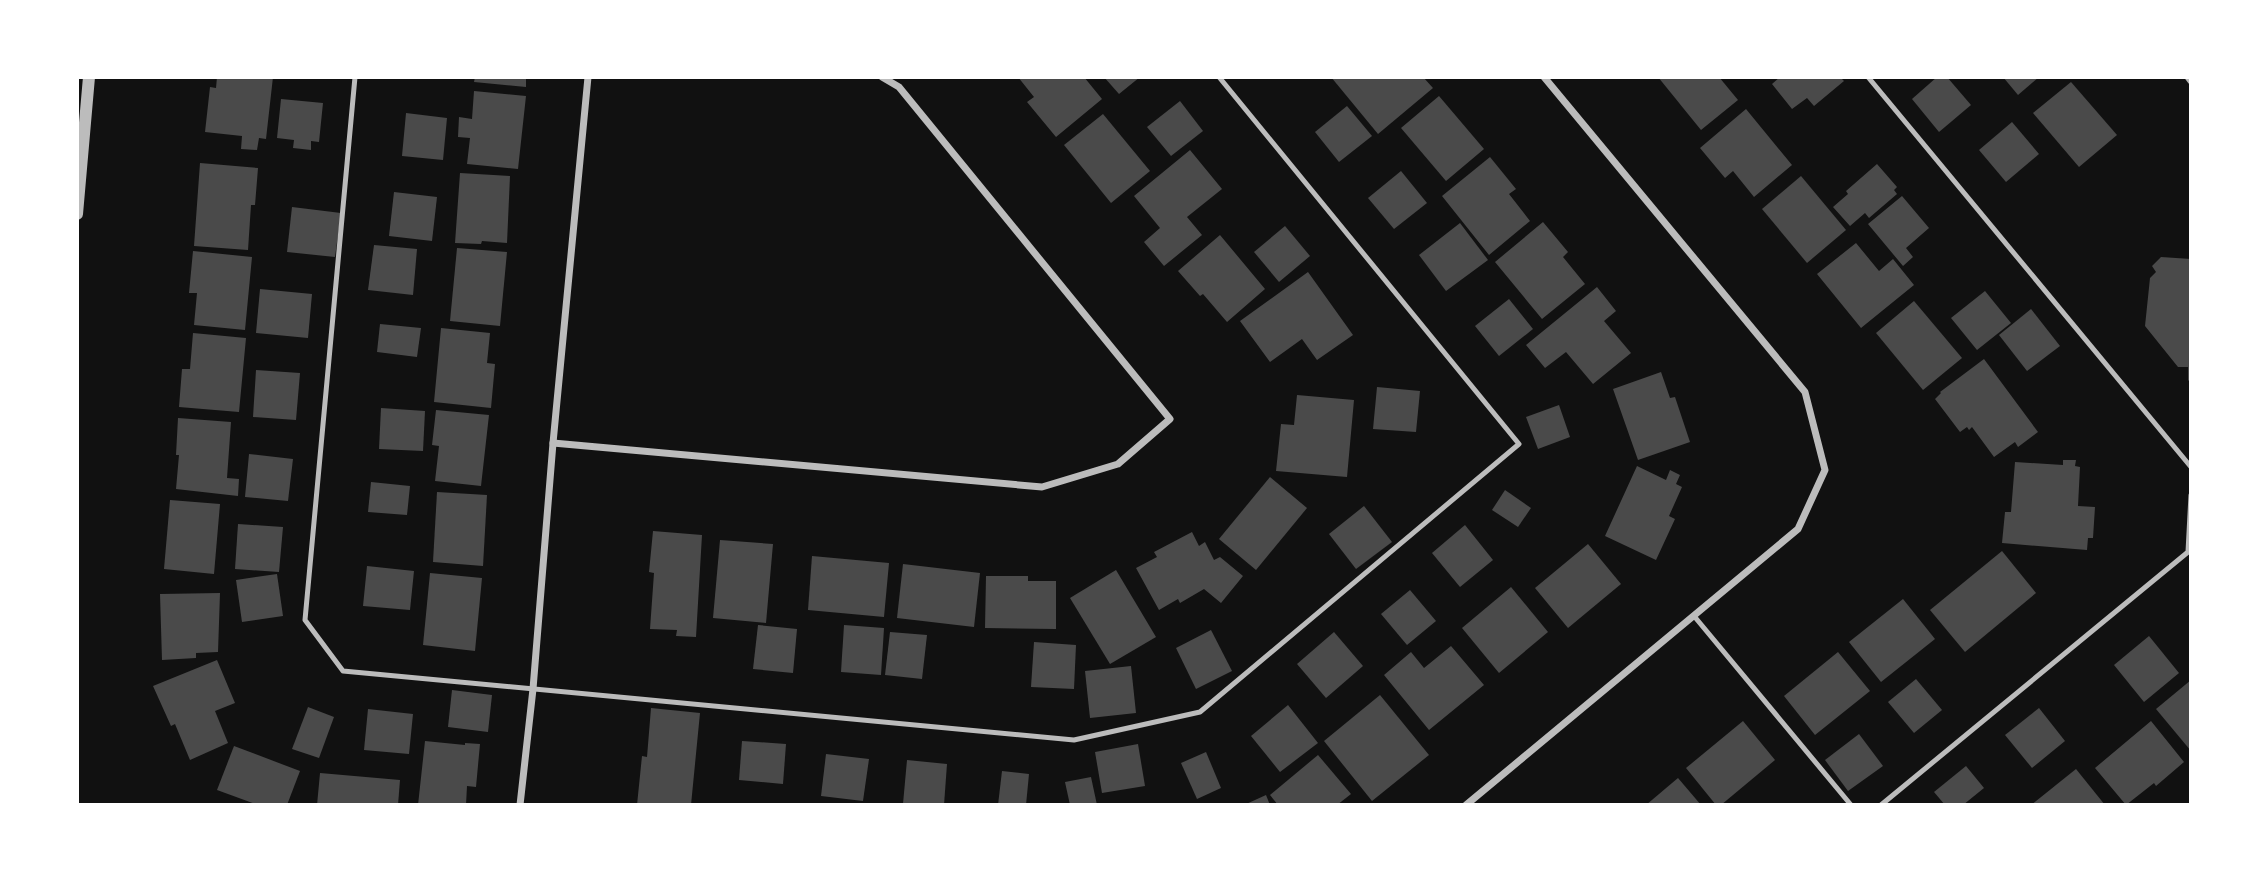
<svg xmlns="http://www.w3.org/2000/svg" width="2268" height="882" viewBox="0 0 2268 882" font-family="Jost,sans-serif">
	<rect width="100%" height="100%" fill="#111"/>
	<g fill="#4a4a4a">
		<path d="M217,77H273L266,139L259,138L257,150L241,149L242,136L205,132L210,87L216,88Z"/>
		<path d="M475,77H526V87L474,82Z"/>
		<path d="M1018,77H1084L1102,99L1056,137L1027,102L1034,97Z"/>
		<path d="M1104,77H1140L1119,94Z"/>
		<path d="M1331,77H1423L1433,88L1378,134Z"/>
		<path d="M1658,77H1719L1738,100L1701,130Z"/>
		<path d="M1780,77H1840L1844,81L1814,106L1807,98L1792,109L1772,84Z"/>
		<path d="M1937,77H1947L1971,105L1939,132L1912,99Z"/>
		<path d="M2003,77H2039L2018,95Z"/>
		<path d="M2071,82L2117,135L2079,167L2033,113Z"/>
		<path d="M474,91L526,96L518,169L467,164L470,138L458,137L459,117L472,119Z"/>
		<path d="M1439,96L1484,149L1446,181L1401,128Z"/>
		<path d="M281,99L323,103L319,142L311,141V150L293,148L294,140L277,138Z"/>
		<path d="M1180,101L1203,131L1171,156L1147,127Z"/>
		<path d="M1347,106L1372,136L1339,162L1315,132Z"/>
		<path d="M1746,109L1792,165L1754,197L1733,171L1725,178L1700,148Z"/>
		<path d="M406,113L447,118L443,160L402,156Z"/>
		<path d="M1103,114L1150,171L1111,203L1064,145Z"/>
		<path d="M2012,122L2039,154L2006,182L1979,150Z"/>
		<path d="M1190,150L1222,189L1187,217L1202,235L1164,266L1144,242L1160,228L1134,196Z"/>
		<path d="M1490,157L1516,189L1509,194L1530,221L1489,255L1442,196Z"/>
		<path d="M200,163L258,168L255,205H251L248,250L194,246Z"/>
		<path d="M1877,164L1897,187L1894,190L1897,194L1869,218L1865,213L1850,226L1833,207L1848,194L1846,191Z"/>
		<path d="M1401,171L1427,203L1394,229L1368,198Z"/>
		<path d="M460,173L510,176L507,243L482,241L481,244L455,243Z"/>
		<path d="M1801,176L1846,230L1807,263L1762,209Z"/>
		<path d="M394,192L437,197L432,241L389,236Z"/>
		<path d="M1902,196L1929,228L1906,248L1913,257L1903,266L1868,224Z"/>
		<path d="M292,207L341,213L335,257L287,252Z"/>
		<path d="M1543,222L1568,252L1563,257L1585,284L1542,319L1495,262Z"/>
		<path d="M1460,223L1488,260L1446,291L1419,255Z"/>
		<path d="M1285,226L1310,256L1279,282L1254,252Z"/>
		<path d="M1220,235L1265,289L1227,322L1203,294L1200,296L1178,271Z"/>
		<path d="M1856,243L1879,271L1893,259L1914,285L1861,328L1817,274Z"/>
		<path d="M374,245L417,249L413,295L368,290Z"/>
		<path d="M457,248L507,252L500,326L450,321Z"/>
		<path d="M193,251L252,257L245,330L194,325L197,293H189Z"/>
		<path d="M2161,257L2191,259V383L2188,380V367H2178L2145,326L2150,278L2156,272L2152,266Z"/>
		<path d="M1308,272L1353,335L1317,360L1302,339L1270,362L1240,321Z"/>
		<path d="M1597,287L1616,311L1604,321L1631,353L1593,384L1566,352L1545,368L1526,345Z"/>
		<path d="M260,289L312,294L308,338L256,333Z"/>
		<path d="M1985,291L2011,323L1977,350L1951,318Z"/>
		<path d="M1509,299L1533,329L1499,356L1475,326Z"/>
		<path d="M1914,301L1962,358L1923,390L1876,333Z"/>
		<path d="M2031,309L2060,346L2027,371L1999,335Z"/>
		<path d="M380,324L421,328L417,357L377,352Z"/>
		<path d="M441,328L490,333L487,363L495,364L491,408L434,402Z"/>
		<path d="M193,333L246,338L239,412L179,407L182,369H190Z"/>
		<path d="M1984,359L2038,432L2018,447L2015,442L1994,457L1972,427L1969,430L1967,427L1960,432L1935,399L1941,393L1940,392Z"/>
		<path d="M256,370L300,373L296,420L253,417Z"/>
		<path d="M1661,372L1670,398L1675,397L1690,442L1638,460L1613,389Z"/>
		<path d="M1377,387L1420,391L1416,432L1373,429Z"/>
		<path d="M1297,395L1354,400L1347,477L1276,471L1281,424L1294,425Z"/>
		<path d="M1559,405L1570,437L1538,449L1526,417Z"/>
		<path d="M381,408L425,411L423,451L379,449Z"/>
		<path d="M436,410L489,415L481,486L435,481L439,446L432,445Z"/>
		<path d="M178,418L231,422L227,478L239,479L238,496L176,489L179,455H176Z"/>
		<path d="M249,454L293,459L288,501L245,497Z"/>
		<path d="M2063,460H2076L2075,466L2080,467L2078,506L2095,507L2093,538H2088L2087,550L2002,543L2005,512H2011L2015,462L2063,465Z"/>
		<path d="M1637,466L1666,480L1670,470L1680,475L1676,484L1682,487L1669,516L1675,519L1656,560L1605,536Z"/>
		<path d="M1270,477L1307,508L1256,570L1219,539Z"/>
		<path d="M371,482L410,486L407,515L368,512Z"/>
		<path d="M1505,490L1531,508L1518,527L1492,510Z"/>
		<path d="M437,492L487,495L483,566L433,562Z"/>
		<path d="M170,500L220,504L214,574L164,569Z"/>
		<path d="M1364,506L1392,542L1356,569L1329,534Z"/>
		<path d="M238,524L283,527L279,572L235,569Z"/>
		<path d="M1465,525L1493,560L1460,587L1432,553Z"/>
		<path d="M653,531L702,535L696,637L676,636L677,630L650,629L654,573L649,572Z"/>
		<path d="M1192,532L1199,546L1205,542L1214,560L1220,557L1243,576L1221,603L1204,589L1180,603L1178,599L1159,610L1136,568L1157,557L1154,552Z"/>
		<path d="M720,540L773,544L766,623L713,618Z"/>
		<path d="M1588,544L1621,584L1568,628L1535,588Z"/>
		<path d="M2002,551L2036,593L1965,652L1930,610Z"/>
		<path d="M812,556L889,563L884,617L808,610Z"/>
		<path d="M903,564L980,573L974,627L897,618Z"/>
		<path d="M367,566L414,571L410,610L363,606Z"/>
		<path d="M1116,570L1156,637L1110,664L1070,598Z"/>
		<path d="M430,573L482,578L475,651L423,645Z"/>
		<path d="M277,574L283,616L242,622L236,580Z"/>
		<path d="M986,576H1028V581H1056V629L985,628Z"/>
		<path d="M1511,587L1548,632L1499,673L1462,628Z"/>
		<path d="M1410,590L1436,621L1407,645L1381,614Z"/>
		<path d="M220,593L218,652L196,653V658L162,660L160,594Z"/>
		<path d="M1903,599L1935,639L1881,682L1849,642Z"/>
		<path d="M758,625L797,629L793,673L753,669Z"/>
		<path d="M844,625L884,628L881,675L841,672Z"/>
		<path d="M1211,630L1232,671L1196,689L1176,648Z"/>
		<path d="M890,632L927,635L922,679L885,675Z"/>
		<path d="M1334,632L1363,666L1326,698L1297,664Z"/>
		<path d="M2149,636L2179,673L2144,702L2114,665Z"/>
		<path d="M1034,642L1076,645L1074,689L1031,687Z"/>
		<path d="M1451,646L1484,685L1429,730L1384,675L1411,652L1424,668Z"/>
		<path d="M1838,652L1870,691L1815,735L1784,696Z"/>
		<path d="M217,660L235,703L215,711L228,743L190,760L175,724L171,726L153,686Z"/>
		<path d="M1131,666L1136,713L1090,718L1085,671Z"/>
		<path d="M1916,679L1942,710L1914,733L1888,702Z"/>
		<path d="M2191,680V751L2156,709Z"/>
		<path d="M452,690L492,695L488,732L448,727Z"/>
		<path d="M1380,695L1429,755L1372,801L1324,741Z"/>
		<path d="M1288,705L1318,743L1280,772L1251,736Z"/>
		<path d="M308,707L334,717L319,758L292,749Z"/>
		<path d="M651,708L700,713L691,805H637L642,756L647,757Z"/>
		<path d="M2039,708L2065,741L2032,768L2005,735Z"/>
		<path d="M368,709L413,714L409,754L364,750Z"/>
		<path d="M1743,721L1775,760L1721,805H1716L1686,768Z"/>
		<path d="M2151,721L2184,762L2156,786L2154,783L2126,805L2095,768Z"/>
		<path d="M1859,734L1883,766L1848,791L1825,760Z"/>
		<path d="M425,741L465,745V743L480,744L476,787L467,786L466,805H418Z"/>
		<path d="M742,741L786,744L783,784L739,780Z"/>
		<path d="M1138,744L1145,786L1102,793L1095,752Z"/>
		<path d="M234,746L300,771L287,805H258L217,790Z"/>
		<path d="M1206,752L1221,788L1197,799L1181,763Z"/>
		<path d="M826,754L869,759L863,801L821,796Z"/>
		<path d="M1318,755L1351,794L1337,805H1278L1270,795Z"/>
		<path d="M907,760L947,764L944,805L903,804Z"/>
		<path d="M1966,766L1984,788L1963,805H1945L1934,792Z"/>
		<path d="M2076,769L2105,805H2031Z"/>
		<path d="M1002,771L1029,774L1026,805H998Z"/>
		<path d="M320,773L400,780L398,805H317Z"/>
		<path d="M1091,777L1097,805H1070L1065,782Z"/>
		<path d="M1678,778L1701,805H1646Z"/>
		<path d="M1266,795L1270,805H1244Z"/>
	</g>
	<g fill="none" stroke-linecap="round" stroke-linejoin="round">
		<g stroke="#bcbcbc" stroke-width="5">
			<path d="M355,77L305,620L343,671L1074,740L1200,712L1519,444L1219,77"/>
			<path d="M1868,77L2191,467"/>
			<path d="M1694,616L1851,805"/>
			<path d="M1881,805L2188,552L2191,495"/>
		</g>
		<g stroke="#bcbcbc" stroke-width="7">
			<path d="M2188,77L2191,81"/>
			<path d="M553,443L1042,487L1118,464L1170,419L899,87L882,77"/>
			<path d="M520,805L533,689L553,443L588,77"/>
			<path d="M1466,805L1798,529L1825,470L1805,392L1544,77"/>
		</g>
		<path stroke="#bcbcbc" stroke-width="12" d="M77,214L89,77"/>
	</g>
	<rect width="2268" height="882" fill="none" stroke="#ffffff" stroke-width="158"/>
</svg>
